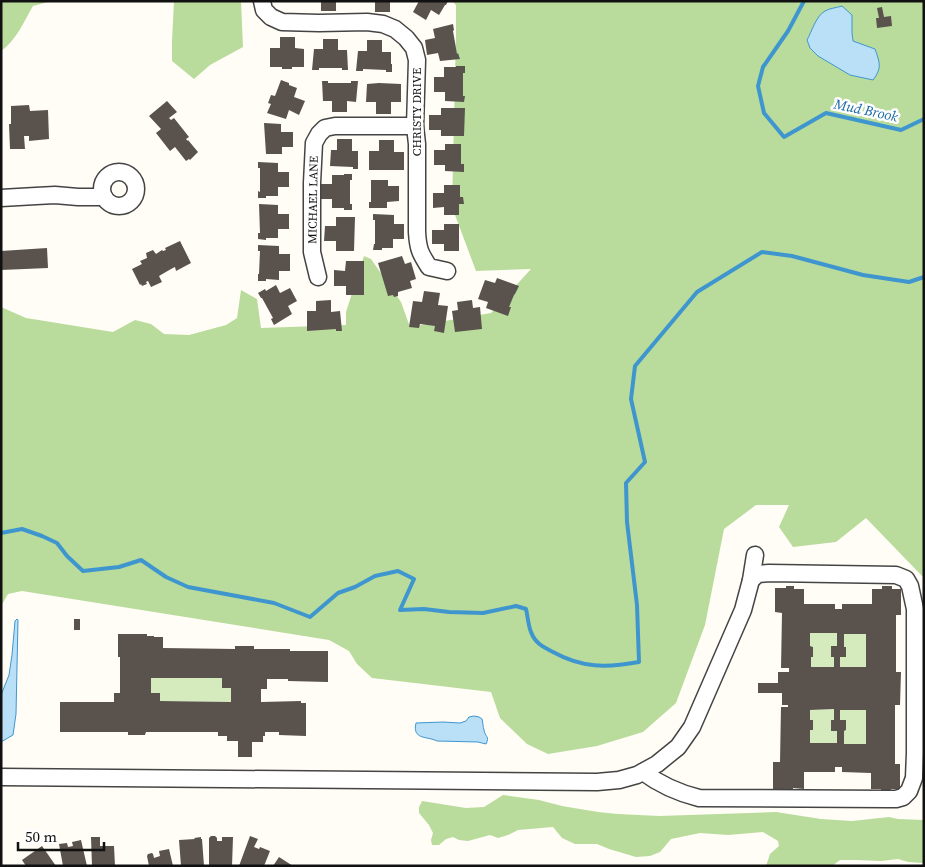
<svg xmlns="http://www.w3.org/2000/svg" width="925" height="867" viewBox="0 0 925 867" font-family="'Source Serif 4',serif">
	<rect width="100%" height="100%" fill="#fffdf5"/>
	<g fill="#d5ebbd">
		<path d="M810,633H837V646H831V656L834,657V667H811V657H813V647L810,646Z"/>
		<path d="M844,634H866V667H840V657H846V647H844Z"/>
		<path d="M151,678H222L231,688V702L160,701V693H151Z"/>
		<path d="M834,709V720H831L837,731V743H810V730H813V720H810V710Z"/>
		<path d="M840,710H866V744H844V731L846,730V720H840Z"/>
	</g>
	<g fill="#b9dc9c">
		<path d="M1,1H52L33,6C24,21 16,41 1,51Z"/>
		<path d="M174,1H241L243,47L210,65L194,79L172,61V41Z"/>
		<path d="M452,1H924V578L866,518L836,542L793,547L779,527L789,505H756L724,529L705,625L676,703L643,732L597,746L548,754L527,744L500,718L491,692L372,678L357,664L349,651L329,640L22,591L8,594L1,606V307L26,318L113,332L135,320L151,324L164,334L189,335L226,325L237,318L241,290L257,299L261,328L346,325V312L364,256L371,259L401,302L410,327L491,313L531,269L476,271L452,207L456,34V5Z"/>
		<path d="M503,795L539,800L562,806L598,812L618,814L659,816L776,812L821,819L852,821L889,817L898,819L924,820V863L908,862L898,859L881,861L856,860H840L832,866H766L770,854L779,846L778,841L763,832L728,835L700,833L671,839L660,852L650,856L636,857L609,849L597,844H575L562,838L553,827L518,830L508,835L498,838L490,835L468,841L459,840L453,837L446,839L439,845H432L431,840L433,833L429,825L419,813V807L422,801L466,808L484,807Z"/>
	</g>
	<g fill="#b9e0f7" stroke="#3f96cf">
		<path d="M842,6L852,15V33L853,41L875,49C880,63 882,68 873,80L850,75L818,56L810,48L807,40C812,31 816,16 825,11C830,8 836,8 842,6Z"/>
		<path d="M17,619L18,620L16,714L13,735L1,742V695L9,675L12,655L15,621Z"/>
		<path d="M474,716L479,717L482,719C483,723 483,727 484,730C485,737 490,736 486,744L478,742L437,741C427,736 412,740 416,723L443,722L460,723L466,721L469,717Z"/>
	</g>
	<g fill="none" stroke-linecap="round" stroke-linejoin="round">
		<g stroke="#3f96cf" stroke-width="4">
			<path d="M804,1L788,31L763,67L758,86L764,113L784,137L826,113L901,130L924,119"/>
			<path d="M1,533L22,529L42,536L57,543L67,556L83,571L119,567L141,560L166,577L188,587L274,603L310,617L338,593L355,587L375,576L398,571L414,579L400,610L424,609L449,612L483,613L516,606L526,609C528,617 528,625 531,632C535,643 543,647 553,652C582,668 606,668 639,662L637,605L627,522L626,483L645,462L631,399L635,366L697,292L762,252L792,256L863,275L909,282L924,277"/>
		</g>
	</g>
	<g fill="#5a524d" fill-rule="evenodd">
		<rect x="321" y="1" width="15" height="10"/>
		<rect x="375" y="1" width="15" height="11"/>
		<path d="M419,1H448L446,5H445L439,15L431,10L426,20L413,12Z"/>
		<path d="M882,7L884,17L891,16L892,26L877,28L876,18H879L877,8Z"/>
		<path d="M453,24L454,30L453,31L457,54L458,53L460,59L440,61L438,53L427,55L425,40L435,38L433,29Z"/>
		<path d="M280,37H295V48L304,49V67H292V69H282V67H270V48H280Z"/>
		<path d="M323,39H338V50H347L348,70H342V68H319V70H312L314,49H323Z"/>
		<path d="M367,40H382V52H391V64H392V72H386V70L363,69V71H356L358,51H367Z"/>
		<path d="M456,66H465V73H463V96H465L464,102L445,101V92H434V77H444V67H456Z"/>
		<path d="M281,80L289,83V85L297,88L294,97L305,101L299,115L289,110L286,119L267,113L271,104L268,103L271,95L275,96Z"/>
		<path d="M322,81H328V83H351V81H358L356,102L347,101V112H332V101H323Z"/>
		<path d="M379,83L401,84V102H391V114H376V102H366L367,84Z"/>
		<path d="M167,101L177,112L169,118L171,120L174,118L189,137L186,139L188,141V140L198,152L190,160L189,159L186,161L175,147L170,151L156,133L161,129L149,116Z"/>
		<path d="M29,105L30,111L48,110L49,139L29,141V136H24L25,149H10L9,124H11V106Z"/>
		<path d="M441,108H465L464,136H441V130H429V115H441Z"/>
		<path d="M264,123L281,124V132H293V147H282V154H266Z"/>
		<path d="M337,139H352V151H358V169H353V167L330,166L331,150H337Z"/>
		<path d="M379,140H394V152H404V170H369V151H379Z"/>
		<path d="M445,144H461V164H464V172L445,171V165H434V150H445Z"/>
		<path d="M258,162L278,163V172H289V187H278V196H266V198H258V191L260,192V168H258Z"/>
		<path d="M344,174H352V180H350V204H352V210H344V208H332V199H321V184H332V175H344Z"/>
		<path d="M371,180H388V186H399V201L387,202V208H369V202H371Z"/>
		<path d="M444,185H460V197H463L464,204H459V215H444V207L433,208V193H444Z"/>
		<path d="M259,204L278,205V214H289V229H278V238H266V240L258,239V233H260Z"/>
		<path d="M373,214L394,215V224H404V239H393V248H382V250H373L374,244H375V220H373Z"/>
		<path d="M336,217H355L354,251H336V241H324L325,226H336Z"/>
		<path d="M444,224H459V251H444V244H432V230H444Z"/>
		<path d="M180,241L191,263L176,271L175,267L171,269L159,276L162,282L151,287L148,281L146,282L147,284L142,286L141,284L140,285L132,269L142,264L140,261L147,258L146,253L153,250L156,254L162,250L163,251L166,250L165,248Z"/>
		<path d="M258,245L279,246V254H290V271H279V280L266,279V281H258V274H259L260,251H258Z"/>
		<path d="M47,248L48,268L1,270V251Z"/>
		<path d="M402,256L405,264L411,262L416,279L410,281L412,288L398,292V296L394,297L393,295L388,296L378,263Z"/>
		<path d="M346,261H364V295H346V286H334V270L345,271Z"/>
		<path d="M497,278L519,286L515,294L514,295L509,307H511L508,316L486,308L488,302L478,299L485,280L495,283Z"/>
		<path d="M276,285L280,293L290,288L297,301L288,306L292,314L274,325L271,319L273,318L262,298H261L258,293L265,289L266,291Z"/>
		<path d="M424,291L440,293L438,305L448,306L444,333L434,331L435,326L420,324L419,328L409,327L413,301L422,302Z"/>
		<path d="M331,300V312L340,311L342,331H336V329L307,331V311H316V301Z"/>
		<path d="M472,300L473,308L480,307L482,329L455,332L452,311L458,310L457,302Z"/>
		<path d="M786,586H794V589H804V604H835V609H842V604H872V589H882V586H892V589H901V615H896V672H901L900,705H895V764H900V789H891L890,792H881V789H871V773L842,772V767H835V772H804V789L793,788V792H783V789H773V762H780L781,707H788V705H782V693H758V683H778V672H789V668H781L782,613L775,612V588H786ZM810,633H837V646H831V657H834V667H811V657H813V647L810,646ZM844,634H866V667H840V657H846V647H844ZM834,709V720H831V731H837V743H810V730H813V720H810V710ZM840,710H866V744H844V731L846,730V720H840Z"/>
		<rect x="74" y="619" width="6" height="11"/>
		<path d="M118,634H147V636H154V637H163V648L235,649V646H254V649H290V651H328V682L288,681V679H267V689H261V702L301,701V703H306V736L279,735V732H265V736H263V742H252V757H238V741H227V736H218V732H146L145,735H128V732H60V702H114V693H120V657H118ZM151,678H222V688H231V702L160,701V693H151Z"/>
		<path d="M211,836H215L217,838V841H222V837H233L232,866H209V838Z"/>
		<path d="M250,836L258,839L254,847L259,849L260,847L270,851L264,866H239Z"/>
		<path d="M91,837H100V846H114L115,866H92Z"/>
		<path d="M201,837V839H202L204,866H181L179,840L195,839L194,838Z"/>
		<path d="M81,840L87,866H63L59,844L67,843L68,847L73,846L72,842Z"/>
		<path d="M42,846L56,866H26L22,860Z"/>
		<path d="M169,849L173,866H149L147,856L148,854L152,853L153,854L154,858L160,856L159,851Z"/>
		<path d="M279,857L293,866H273Z"/>
	</g>
	<g fill="none" stroke-linecap="round" stroke-linejoin="round">
		<defs>
			<g id="minor">
				<path d="M262,1L264,10L271,17L282,22L319,23L367,22L383,24L395,29L406,38L414,48L417,60L415,126L417,144V232C418,249 420,253 429,267L447,271"/>
				<circle cx="119" cy="189" r="17"/>
				<path d="M1,198L36,196L55,195L78,197H104"/>
				<path d="M318,277L312,252V183L314,143L319,134L325,128L335,126H415"/>
				<path d="M643,772C659,784 679,793 699,798L888,799H896L903,797L909,791L914,778L915,753V609L910,586L906,579L896,575L769,573L758,574L751,580"/>
				<path d="M1,777L597,782L619,780L637,775L657,764L678,747L692,727L743,610L751,580L755,555"/>
			</g>
		</defs>
		<use href="#minor" stroke="#444" stroke-width="19"/>
		<use href="#minor" stroke="#fff" stroke-width="16"/>
	</g>
	<g text-anchor="middle" stroke-width="5" stroke-linejoin="round" paint-order="stroke">
		<g font-size="12" fill="#111" stroke="#fff">
			<text transform="translate(417 112) rotate(-90)" y="4">CHRISTY DRIVE</text>
			<text transform="translate(313 200) rotate(-89)" y="4">MICHAEL LANE</text>
		</g>
		<g font-size="14" font-style="italic" fill="#1768a6" stroke="#fff">
			<text transform="translate(866 110) rotate(12)" y="5">Mud Brook</text>
		</g>
	</g>
	<rect width="925" height="867" fill="none" stroke="#111111" stroke-width="5"/>
	<path d="M18 842v8h86v-8" fill="none" stroke="#111111" stroke-width="2.5"/>
	<text x="25" y="842" font-size="15" fill="#111111" stroke="#ffffff" stroke-width="4" paint-order="stroke">50 m</text>
</svg>
